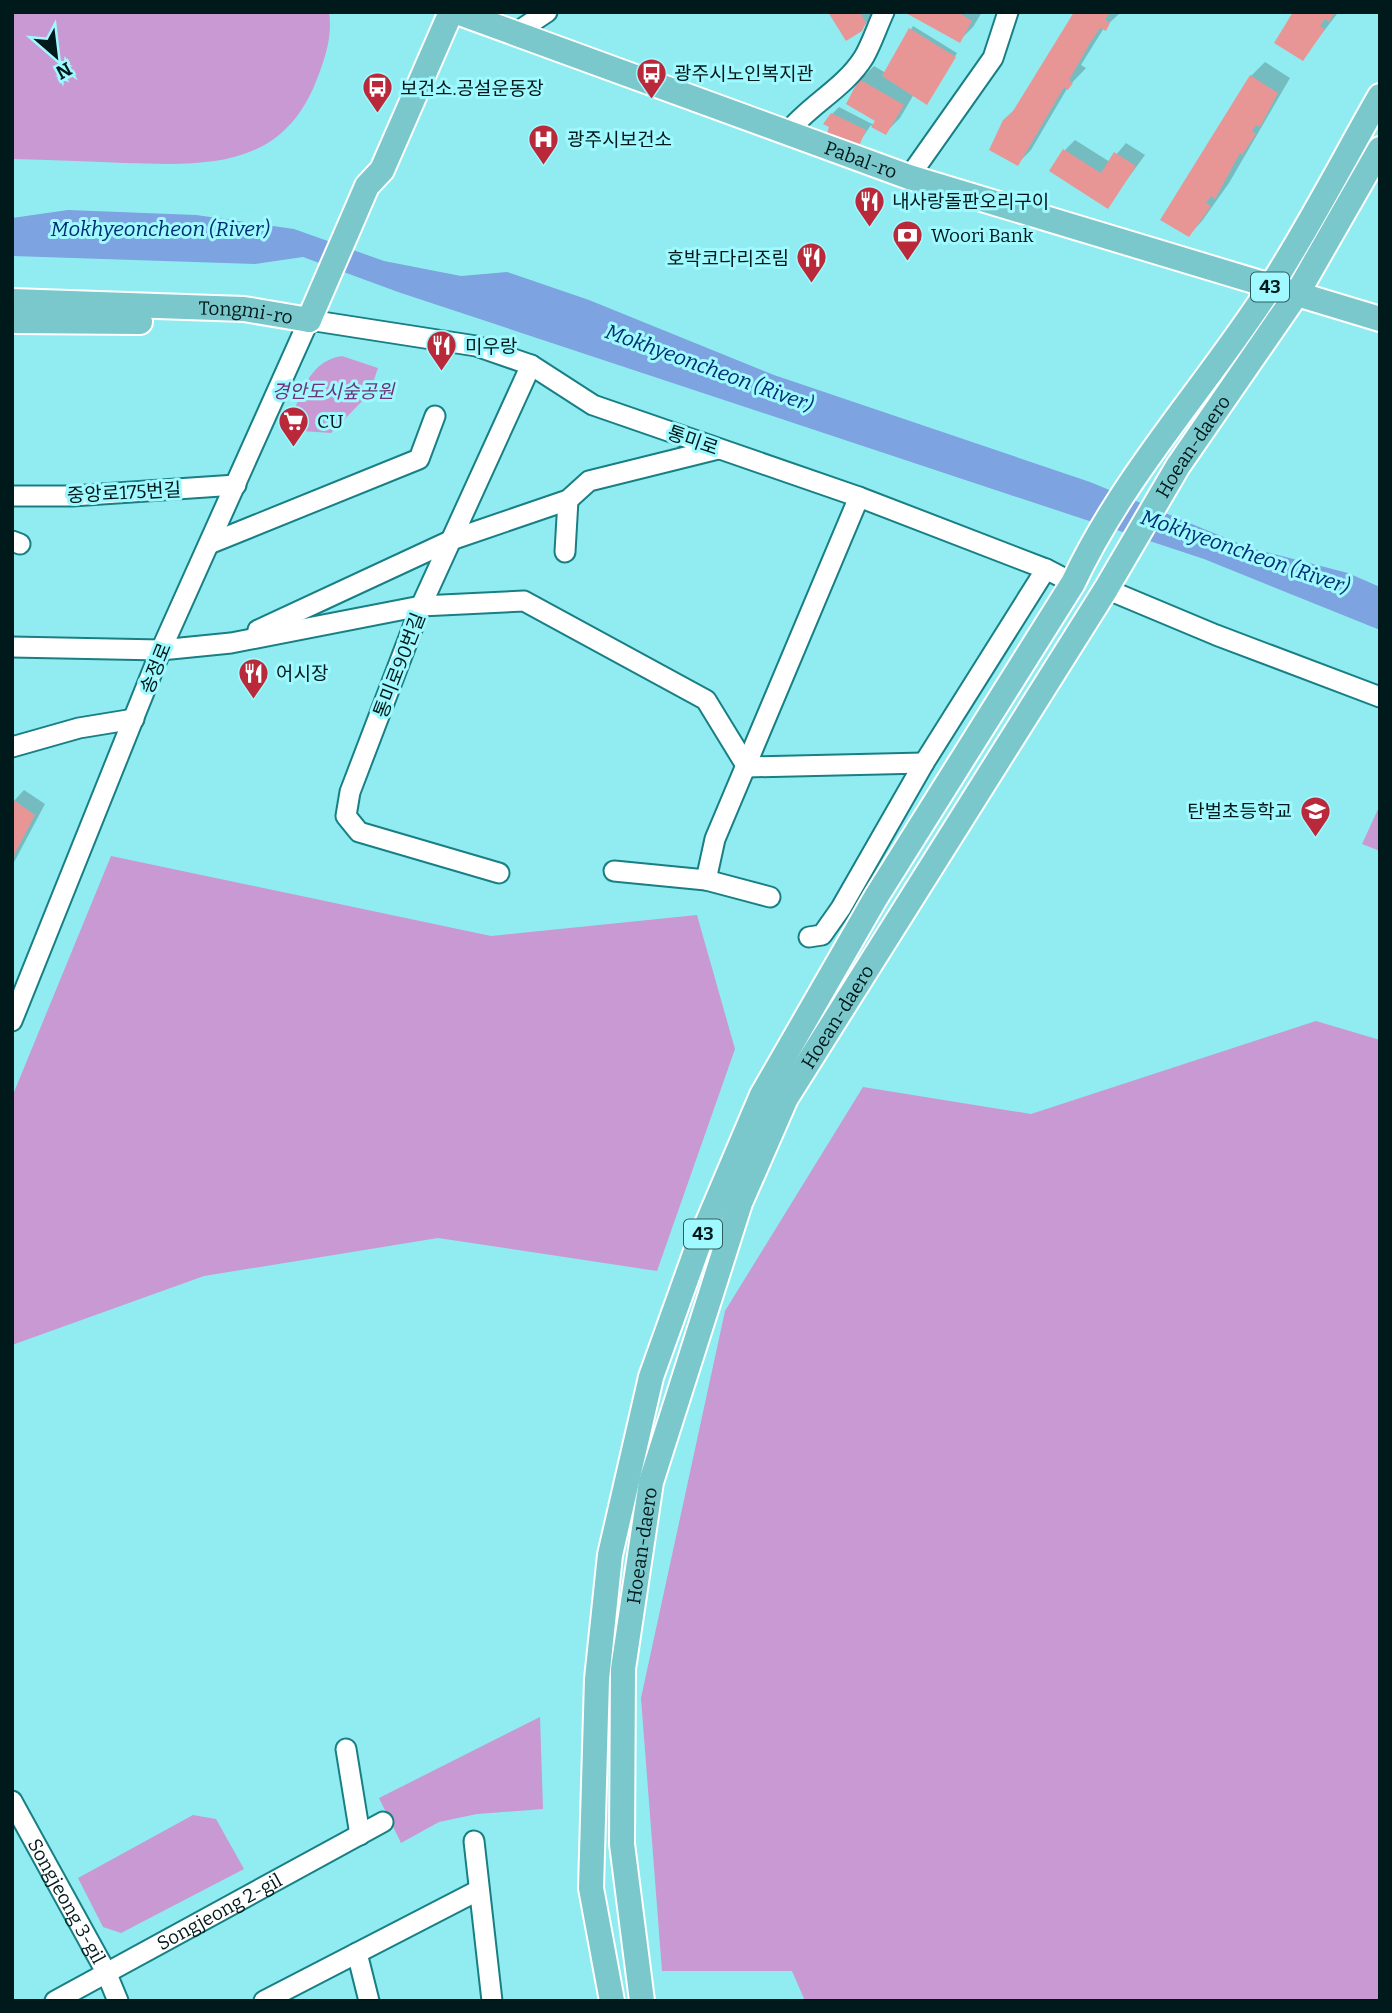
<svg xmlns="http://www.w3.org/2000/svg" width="1392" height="2013" viewBox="0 0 1392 2013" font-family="Bitter,'Noto Sans KR',serif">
	<rect width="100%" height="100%" fill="#91ecf1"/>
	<g fill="#c899d2">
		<path d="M12,12H329C333,37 324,62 315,84C279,171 202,165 124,163C87,161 50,160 12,159Z"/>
		<path d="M342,356L378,368L369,394L331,433L287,430C299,401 306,361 342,356Z"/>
		<path d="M1380,805V851L1362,844Z"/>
		<path d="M111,856L491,936L697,915L735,1049L657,1271L438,1238L204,1276L12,1345V1097Z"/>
		<path d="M1316,1021L1380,1040V2001H805L792,1971H662L641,1698L725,1311L863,1087L1031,1114Z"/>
		<path d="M540,1717L543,1809L477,1814L439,1822L401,1843L379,1798Z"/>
		<path d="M193,1815L216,1819L244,1869L121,1933L103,1927L78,1878Z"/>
	</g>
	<path fill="#7da3e0" d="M68,210L196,215L294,229L384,261L461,276L507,272L589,300L774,375L1090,482L1250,548L1348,573L1380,587V630L1204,559L398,292L303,257L255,264L12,256V218Z"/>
	<g fill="#0003">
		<path d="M830,12H877L861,29Z"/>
		<path d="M907,12H982L973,27L959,41Z"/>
		<path d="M1075,12H1121L1104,28L1081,65L1086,68L1068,87L1031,150L1017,164L1016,109Z"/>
		<path d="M1295,12L1337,14L1303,58Z"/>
		<path d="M913,26L957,53L929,100L914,94L900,118L886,132L871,125L858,144L832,114L839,107L874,125L877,120L860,80L874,66L886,73Z"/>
		<path d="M1265,62L1290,78L1229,183L1202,221L1189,235L1251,76Z"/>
		<path d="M1075,140L1110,162L1126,143L1145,155L1107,207L1065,150Z"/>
		<path d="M24,790L45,804L12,866V803Z"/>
	</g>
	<g fill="#e89695">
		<path d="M828,12H860L866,23L862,31L846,41Z"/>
		<path d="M904,12H958L972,21L960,43Z"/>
		<path d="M1074,12H1110L1105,20L1110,23L1106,31L1100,28L1090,43L1069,80L1073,83L1068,90L1064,87L1018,166L989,150L1003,120L1013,111Z"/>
		<path d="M1293,12H1335L1329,22L1325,19L1320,26L1325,29L1303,61L1274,43Z"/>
		<path d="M909,28L956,57L927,105L882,76Z"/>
		<path d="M1250,75L1278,93L1260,127L1256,125L1252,131L1256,134L1242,155L1240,153L1215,199L1211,196L1206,203L1211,206L1189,237L1160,220Z"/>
		<path d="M859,79L904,105L886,135L871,127L875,121L846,104Z"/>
		<path d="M831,113L866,130L859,146L827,134L829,127L823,124Z"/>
		<path d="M1063,149L1101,173L1114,152L1136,166L1108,209L1049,171Z"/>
		<path d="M12,799L35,815L12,859Z"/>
	</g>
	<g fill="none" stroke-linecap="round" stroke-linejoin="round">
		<defs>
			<g id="minor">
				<path d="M514,34L547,12"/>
				<path d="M787,133C809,105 845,88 864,57C872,43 877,27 884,12"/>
				<path d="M909,177L993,58L1008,12"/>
				<path d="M12,496H72L236,485"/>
				<path d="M12,541L20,544"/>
				<path d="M209,544L419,459L435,416"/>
				<path d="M565,552L568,500"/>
				<path d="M1106,589L1216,635L1380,697"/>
				<path d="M258,630L454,539L568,500L589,481L718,449"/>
				<path d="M12,647L161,650L231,643L421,606L524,601L706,700L747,767L924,763"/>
				<path d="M12,747L79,728L134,719"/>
				<path d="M614,871L706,880L770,897"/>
				<path d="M499,873L359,832L346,816L350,792L421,606L531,365"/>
				<path d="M706,880L715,839L859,497"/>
				<path d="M809,937L822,935L841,908L924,763L1046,569"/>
				<path d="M12,1021L161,650L309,320L476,346L531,365L593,405L859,497L1046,569L1073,583"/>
				<path d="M346,1749L360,1835"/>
				<path id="s1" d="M12,1801L106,1972L118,2001"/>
				<path d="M474,1841L492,2001"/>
				<path d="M357,1953L369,2001"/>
				<path id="s2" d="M55,2001L383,1822"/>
				<path d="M264,2001L479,1890"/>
			</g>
			<g id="major">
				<path id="s3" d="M457,12L909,177L1380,319"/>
				<path id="s4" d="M12,301L244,309L309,320"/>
				<path d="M309,320L367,186L382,170L451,12"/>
				<path d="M12,321L140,322"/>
				<path d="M612,2001L591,1888L597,1679L610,1555L651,1377L699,1243L762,1095L876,897L1073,583C1124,474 1207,386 1271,286C1310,225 1344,159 1380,96"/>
				<path id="s5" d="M642,2001L622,1844L623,1669L651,1482L740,1203L786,1098L1106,589L1178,466L1298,292L1380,149"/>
			</g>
		</defs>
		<use href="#minor" stroke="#187f84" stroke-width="23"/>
		<use href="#major" stroke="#fff" stroke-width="28"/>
		<use href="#minor" stroke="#fff" stroke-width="19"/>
		<use href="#major" stroke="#7ac8cc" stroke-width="24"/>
	</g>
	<defs>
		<symbol id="bus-pin" viewBox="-11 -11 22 30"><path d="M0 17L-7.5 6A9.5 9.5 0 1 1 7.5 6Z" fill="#ba293a" stroke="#9ff9fe"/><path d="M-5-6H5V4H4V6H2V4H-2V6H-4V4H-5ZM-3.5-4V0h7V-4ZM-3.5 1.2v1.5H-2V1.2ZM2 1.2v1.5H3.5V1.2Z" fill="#fff"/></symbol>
		<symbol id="hospital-pin" viewBox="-11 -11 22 30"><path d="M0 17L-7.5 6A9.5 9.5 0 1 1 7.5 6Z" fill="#ba293a" stroke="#9ff9fe"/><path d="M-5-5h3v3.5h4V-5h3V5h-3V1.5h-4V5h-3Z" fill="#fff"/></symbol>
		<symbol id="restaurant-pin" viewBox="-11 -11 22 30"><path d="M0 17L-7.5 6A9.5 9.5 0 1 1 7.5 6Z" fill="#ba293a" stroke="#9ff9fe"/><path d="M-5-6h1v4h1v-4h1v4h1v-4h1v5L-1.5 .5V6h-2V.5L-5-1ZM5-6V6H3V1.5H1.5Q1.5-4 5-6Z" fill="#fff"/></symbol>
		<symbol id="bank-pin" viewBox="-11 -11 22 30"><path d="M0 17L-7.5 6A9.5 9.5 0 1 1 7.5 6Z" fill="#ba293a" stroke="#9ff9fe"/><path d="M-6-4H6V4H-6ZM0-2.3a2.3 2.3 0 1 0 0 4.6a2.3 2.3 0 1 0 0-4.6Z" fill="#fff"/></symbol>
		<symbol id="supermarket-pin" viewBox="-11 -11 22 30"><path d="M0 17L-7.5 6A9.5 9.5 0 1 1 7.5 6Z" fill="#ba293a" stroke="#9ff9fe"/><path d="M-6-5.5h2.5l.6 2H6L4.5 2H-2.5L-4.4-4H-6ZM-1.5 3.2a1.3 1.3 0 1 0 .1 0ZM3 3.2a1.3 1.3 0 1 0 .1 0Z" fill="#fff"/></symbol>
		<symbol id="school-pin" viewBox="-11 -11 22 30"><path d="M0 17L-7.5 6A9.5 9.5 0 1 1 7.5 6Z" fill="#ba293a" stroke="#9ff9fe"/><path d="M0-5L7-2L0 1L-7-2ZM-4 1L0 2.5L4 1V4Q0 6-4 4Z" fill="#fff"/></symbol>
	</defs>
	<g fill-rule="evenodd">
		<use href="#bus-pin" x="634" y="56" width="35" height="47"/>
		<use href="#bus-pin" x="360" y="70" width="35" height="47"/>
		<use href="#hospital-pin" x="526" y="122" width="35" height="47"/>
		<use href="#restaurant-pin" x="852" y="184" width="35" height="47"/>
		<use href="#bank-pin" x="890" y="218" width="35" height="47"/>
		<use href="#restaurant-pin" x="794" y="240" width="35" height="47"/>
		<use href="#restaurant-pin" x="424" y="328" width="35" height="47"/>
		<use href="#supermarket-pin" x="276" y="404" width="35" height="47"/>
		<use href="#restaurant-pin" x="236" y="656" width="35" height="47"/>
		<use href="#school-pin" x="1298" y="794" width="35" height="47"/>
	</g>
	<g text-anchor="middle" stroke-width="6" stroke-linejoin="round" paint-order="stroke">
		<g fill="#9ff9fe" stroke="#305c5e" stroke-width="2">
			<rect x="1251" y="272.5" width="38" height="29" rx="5"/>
			<rect x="684" y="1219.5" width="38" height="29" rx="5"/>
		</g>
		<g font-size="18" font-weight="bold" fill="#00191a">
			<text x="1270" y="293">43</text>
			<text x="703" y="1240">43</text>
		</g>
		<g font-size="19" fill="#00191a" stroke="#9ff9fe" text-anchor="start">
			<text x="674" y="80">광주시노인복지관</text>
			<text x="400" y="95">보건소.공설운동장</text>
			<text x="567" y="146">광주시보건소</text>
			<text x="892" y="208">내사랑돌판오리구이</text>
			<text x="931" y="242">Woori Bank</text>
			<text x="789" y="265" text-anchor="end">호박코다리조림</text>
			<text x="465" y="353">미우랑</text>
			<text x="317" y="428">CU</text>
			<text x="276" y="680">어시장</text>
			<text x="1292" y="818" text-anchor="end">탄벌초등학교</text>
		</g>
		<g font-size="19" fill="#00191a" stroke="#9ff9fe">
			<text dy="7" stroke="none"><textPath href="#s3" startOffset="430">Pabal-ro</textPath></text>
			<text dy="7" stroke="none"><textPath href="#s4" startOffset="234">Tongmi-ro</textPath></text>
			<text transform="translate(693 440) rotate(19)" y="7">통미로</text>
			<text dy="7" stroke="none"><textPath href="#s5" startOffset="1698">Hoean-daero</textPath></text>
			<text transform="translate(124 492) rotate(-3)" y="7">중앙로175번길</text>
			<text transform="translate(399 665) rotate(-69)" y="7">통미로90번길</text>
			<text transform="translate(155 668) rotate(-68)" y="7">송정로</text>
			<text dy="7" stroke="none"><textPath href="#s5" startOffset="1026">Hoean-daero</textPath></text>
			<text dy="7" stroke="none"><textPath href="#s5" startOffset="458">Hoean-daero</textPath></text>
			<text dy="7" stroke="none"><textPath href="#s1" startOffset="114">Songjeong 3-gil</textPath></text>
			<text dy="7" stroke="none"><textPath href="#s2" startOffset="187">Songjeong 2-gil</textPath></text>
		</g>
		<g font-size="19" font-style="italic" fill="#6d327a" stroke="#9ff9fe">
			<text x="333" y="398">경안도시숲공원</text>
		</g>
		<g font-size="21" font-style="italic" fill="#022d73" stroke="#9ff9fe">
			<text x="160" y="236">Mokhyeoncheon (River)</text>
			<text transform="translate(709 368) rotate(20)" y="7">Mokhyeoncheon (River)</text>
			<text transform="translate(1245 552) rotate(19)" y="7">Mokhyeoncheon (River)</text>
		</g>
	</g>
	<rect width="1392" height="2013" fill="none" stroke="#00191a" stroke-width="28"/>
	<g transform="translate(56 56) rotate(152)" stroke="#9ff9fe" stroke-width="5" paint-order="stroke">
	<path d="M0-5L12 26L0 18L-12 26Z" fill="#00191a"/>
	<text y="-10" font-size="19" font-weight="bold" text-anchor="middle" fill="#00191a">N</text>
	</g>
</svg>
